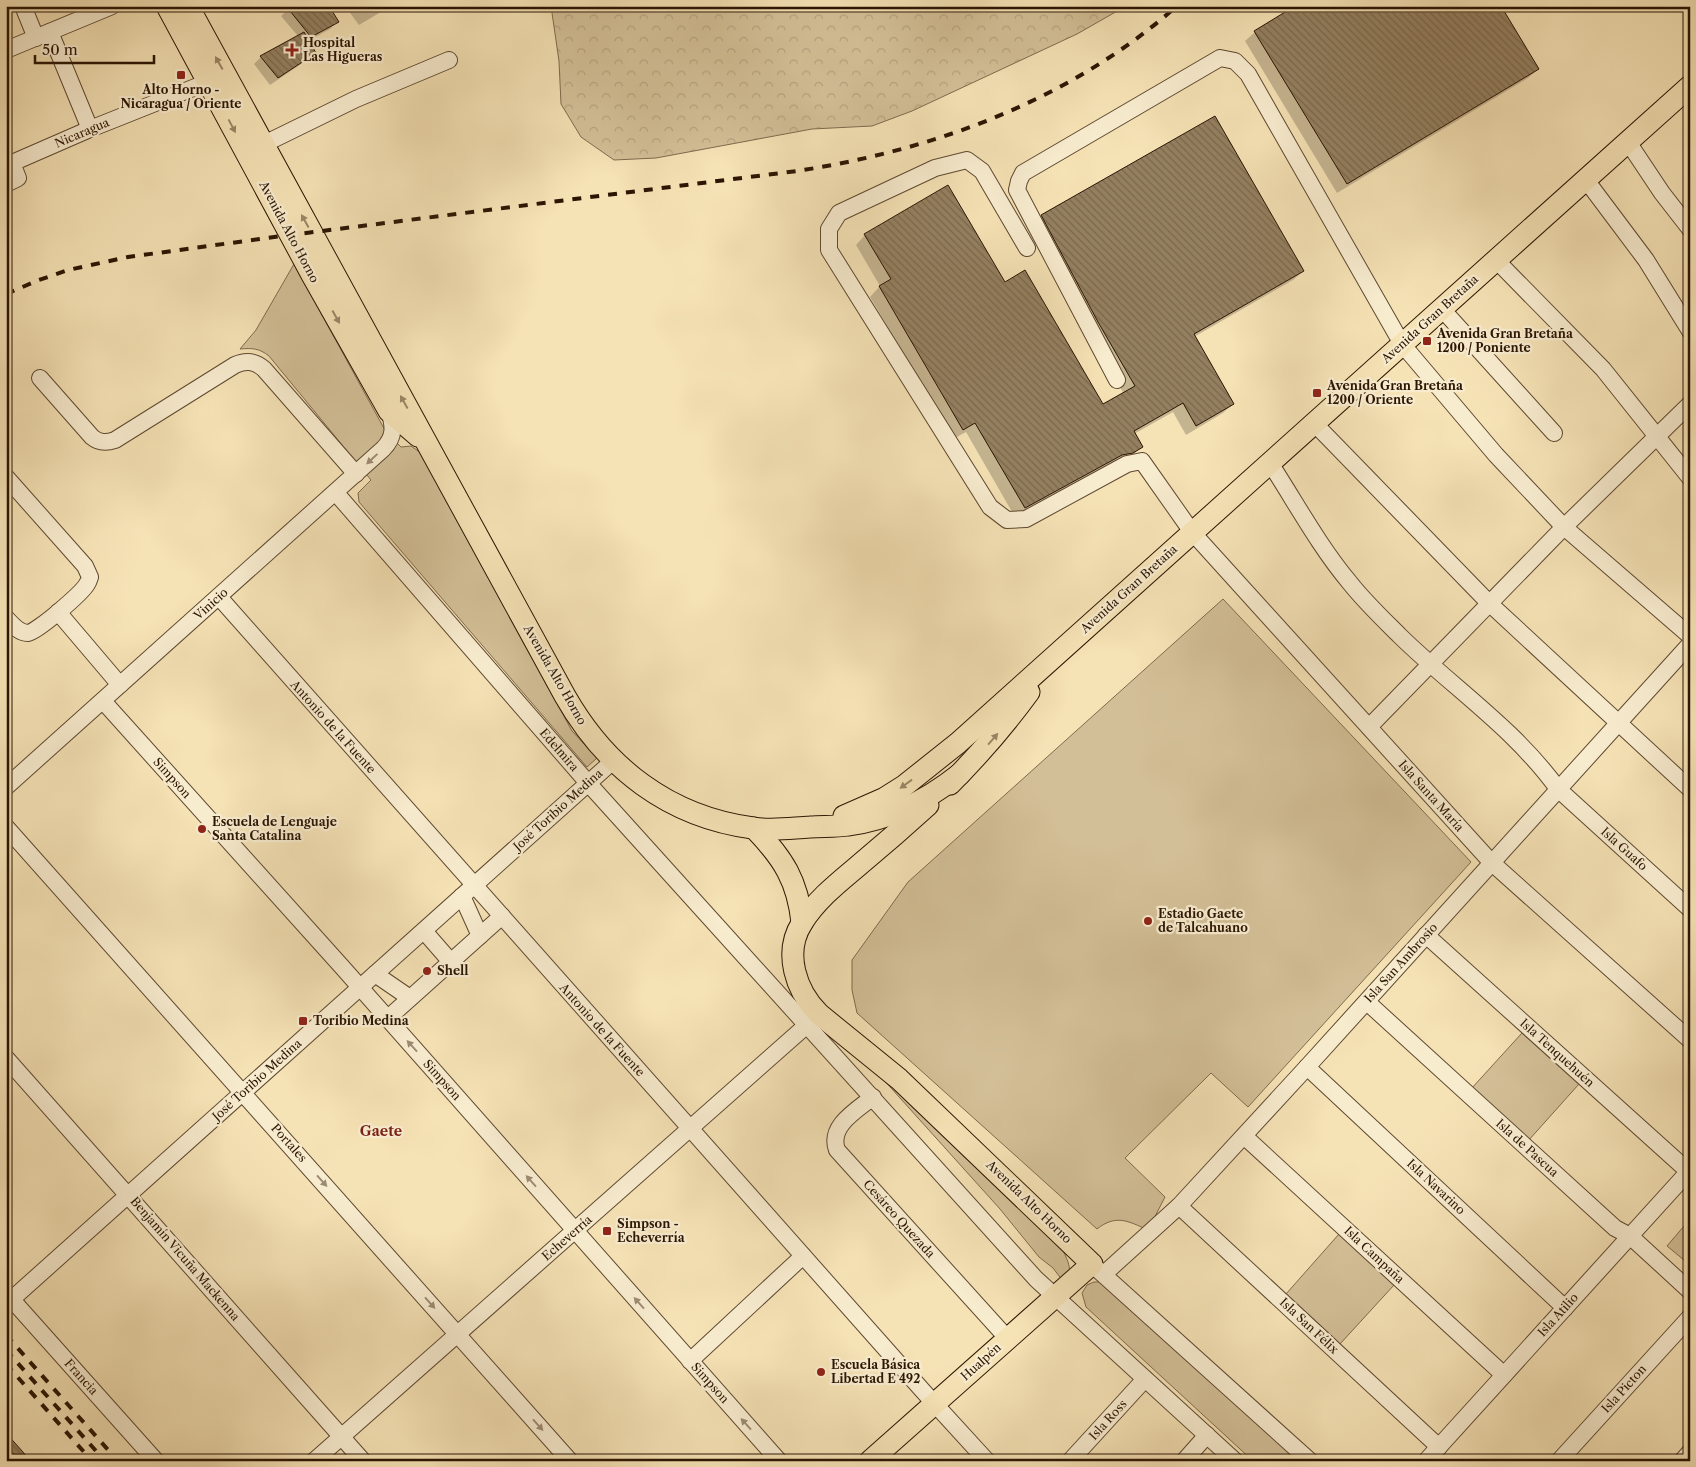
<svg xmlns="http://www.w3.org/2000/svg" width="1696" height="1467" viewBox="0 0 1696 1467" font-family="'Libre Caslon Text',serif">
	<defs>
		<pattern id="forest-crowns" width="20" height="18" patternUnits="userSpaceOnUse" patternTransform="scale(1.25)"><rect width="20" height="18" fill="#d3bf97"/><path d="M2 6a3 3 0 1 1 6 0M12 15a3 3 0 1 1 6 0" fill="none" stroke="#b5a380"/></pattern>
		<pattern id="building-back-hatch" width="6" height="6" patternUnits="userSpaceOnUse" patternTransform="scale(1.25)"><rect width="6" height="6" fill="#948060"/><path d="M-1 5l2 2M0 0l6 6M5-1l2 2" fill="none" stroke="#79684d"/></pattern>
	</defs>
	<rect width="100%" height="100%" fill="#f5e2b5"/>
	<filter id="stains"><feTurbulence type="fractalNoise" baseFrequency=".004" numOctaves="4"/><feColorMatrix values="0 0 0 0 .2 0 0 0 0 .09 0 0 0 0 .02 0 0 0 .5 -.17"/></filter>
	<radialGradient id="worn" r=".72"><stop offset=".6" stop-color="#630" stop-opacity="0"/><stop offset="1" stop-color="#630" stop-opacity=".3"/></radialGradient>
	<path fill="url(#forest-crowns)" stroke="#7f6a4d" d="M551,6H1126L1077,34L912,111L872,126L812,129L656,158L614,160L581,137L561,104L559,61Z"/>
	<g fill="#d3bf97" stroke="#7f6a4d">
		<path d="M294,264L386,432L401,447L411,446L421,453L572,731L597,758L587,767L359,502L358,493L371,480L269,356C259,348 252,348 240,349L256,330Z"/>
		<path d="M1223,599L1471,862L1248,1107L1211,1073L1125,1158L1165,1197L1148,1230C1128,1221 1116,1214 1097,1229L857,1013L852,990V960L908,882Z"/>
		<path d="M1522,1033L1579,1084L1528,1141L1471,1089Z"/>
		<path d="M873,1068L1060,1244C1067,1260 1074,1268 1066,1285L1053,1268L1039,1257L1000,1209Z"/>
		<path d="M1690,1219V1265L1667,1246Z"/>
		<path d="M1339,1234L1394,1285L1340,1344L1286,1294Z"/>
		<path d="M1094,1282H1102L1302,1461H1253L1086,1307L1082,1293L1087,1285Z"/>
	</g>
	<g fill="#0003">
		<path d="M292,6L337,22L330,29L308,41L314,53L307,60L270,85L254,64L261,57L298,36L281,16Z"/>
		<path d="M345,6H391L359,25Z"/>
		<path d="M1255,32L1538,69L1528,78L1337,193L1245,41Z"/>
		<path d="M1042,216L1303,271L1293,280L1194,337L1233,404L1223,413L1186,435L1173,412L1134,434L1141,447L1132,456L1015,517L966,432L953,439L870,297L880,286L856,245L865,235L1004,283L1103,406L1124,394L1088,332L1033,226Z"/>
	</g>
	<g fill="url(#building-back-hatch)" stroke="#2b1503">
		<path d="M286,6H329L339,22L311,37Z"/>
		<path d="M1295,6H1501L1539,69L1347,184L1254,31Z"/>
		<path d="M304,32L316,53L278,78L260,56Z"/>
		<path d="M1215,116L1304,271L1194,334L1234,404L1196,426L1183,403L1134,431L1143,447L1133,453L1122,455L1025,508L975,423L963,430L879,286L891,279L864,234L948,185L1005,282L1025,270L1103,404L1135,386L1098,322L1041,215Z"/>
		<path d="M6,1433L31,1461H6Z"/>
	</g>
	<g fill="none" stroke-linecap="round" stroke-linejoin="round">
		<defs>
			<g id="minor">
				<path d="M23,6L36,38"/>
				<path d="M50,32L90,129"/>
				<path d="M6,50L112,6"/>
				<path d="M1628,142L1662,193L1690,229"/>
				<path d="M264,144L356,99L449,60"/>
				<path d="M1586,180L1646,260L1690,331"/>
				<path d="M6,184L18,178L12,163L90,129L208,82"/>
				<path d="M1027,248L982,171L967,160L935,168L839,213L829,229V250L990,507L1007,520L1026,519L1127,464L1142,461L1192,532L1491,862L1690,1040"/>
				<path d="M1496,260L1603,369L1690,478"/>
				<path d="M1442,309L1554,433"/>
				<path d="M40,378L92,437C99,443 106,443 115,440L235,365C246,360 255,361 264,369L356,474"/>
				<path d="M1117,380L1017,190L1019,181L1023,173L1220,58L1235,61L1248,74L1402,344L1496,455L1564,527L1690,636"/>
				<path d="M1314,423L1489,603L1690,789"/>
				<path d="M1270,463C1296,503 1319,546 1350,583C1365,602 1383,619 1400,636C1452,687 1515,729 1558,789L1690,909"/>
				<path d="M6,477L85,566L90,577C89,580 89,581 87,584C82,593 37,632 28,633C18,633 12,624 6,618"/>
				<path d="M336,493L588,783L1036,1279L1235,1461"/>
				<path d="M219,597L923,1391L987,1461"/>
				<path d="M58,612L120,685"/>
				<path d="M103,701L343,968L779,1461"/>
				<path d="M1369,727L1564,527L1690,404"/>
				<path d="M6,787L383,449C395,437 394,426 389,411"/>
				<path d="M6,827L570,1461"/>
				<path d="M462,896L480,936"/>
				<path d="M424,931L451,962"/>
				<path d="M1426,935L1688,1171"/>
				<path d="M375,974L410,998"/>
				<path d="M1367,1002L1615,1228L1630,1236L1690,1291"/>
				<path d="M387,1019L502,916"/>
				<path d="M6,1058L363,1461"/>
				<path d="M1307,1067L1565,1308"/>
				<path d="M873,1097C857,1110 828,1126 837,1150L1008,1339"/>
				<path d="M1244,1136L1504,1375"/>
				<path d="M1179,1206L1439,1447"/>
				<path d="M1096,1268L1310,1461"/>
				<path d="M1104,1274L1179,1206L1307,1067L1690,644"/>
				<path d="M6,1293L156,1461"/>
				<path d="M12,1299L613,761"/>
				<path d="M690,1361L803,1256"/>
				<path d="M314,1461L816,1017"/>
				<path d="M1070,1461L1145,1379"/>
				<path d="M1184,1461L1207,1435"/>
				<path d="M1426,1461L1690,1170"/>
				<path d="M1559,1461L1690,1317"/>
				<path d="M1682,1461L1690,1452"/>
			</g>
			<g id="major">
				<path d="M167,6L312,275L389,411L418,436"/>
				<path d="M188,6L565,696C606,768 669,817 753,828C772,831 791,828 810,827C822,826 835,827 848,825C890,820 927,800 960,774"/>
				<path d="M950,784C979,755 1005,725 1029,692"/>
				<path d="M844,816L885,798L904,786L958,743L1690,86"/>
				<path d="M754,828C783,858 798,881 802,923"/>
				<path d="M870,1461L1092,1264L899,1079L819,1014C796,991 783,953 802,923C816,900 839,882 858,866C882,846 905,826 928,805"/>
			</g>
		</defs>
		<use href="#minor" stroke="#5e4830" stroke-width="18"/>
		<use href="#major" stroke="#2b1503" stroke-width="23"/>
		<use href="#minor" stroke="#f8eccf" stroke-width="16"/>
		<use href="#major" stroke="#f5e2b5" stroke-width="21"/>
		<g stroke="#2b1503" stroke-width="4" stroke-dasharray="9 9" stroke-linecap="butt">
			<path d="M6,294L39,280L68,270L128,257L282,236L797,171C935,150 1070,100 1177,6"/>
			<path d="M6,1335L118,1461"/>
			<path d="M6,1350L105,1461"/>
			<path d="M6,1364L92,1461"/>
		</g>
	</g>
	<defs><path id="oneway-solid" d="M-6-.8H1V-3.2L6.5 0L1 3.2V.8H-6Z" transform="scale(1.25)"/></defs>
	<g fill="#9a8665">
		<use href="#oneway-solid" transform="translate(219 63) rotate(-119)"/>
		<use href="#oneway-solid" transform="translate(232 126) rotate(62)"/>
		<use href="#oneway-solid" transform="translate(305 221) rotate(-119)"/>
		<use href="#oneway-solid" transform="translate(336 317) rotate(61)"/>
		<use href="#oneway-solid" transform="translate(404 402) rotate(-119)"/>
		<use href="#oneway-solid" transform="translate(993 739) rotate(-49)"/>
		<use href="#oneway-solid" transform="translate(906 784) rotate(144)"/>
	</g>
	<g fill="#9c8b73">
		<use href="#oneway-solid" transform="translate(372 459) rotate(137)"/>
		<use href="#oneway-solid" transform="translate(412 1046) rotate(-132)"/>
		<use href="#oneway-solid" transform="translate(322 1181) rotate(48)"/>
		<use href="#oneway-solid" transform="translate(531 1181) rotate(-132)"/>
		<use href="#oneway-solid" transform="translate(430 1303) rotate(48)"/>
		<use href="#oneway-solid" transform="translate(639 1303) rotate(-132)"/>
		<use href="#oneway-solid" transform="translate(746 1424) rotate(-132)"/>
		<use href="#oneway-solid" transform="translate(538 1425) rotate(48)"/>
	</g>
	<g fill="#8f2418" stroke="#f8eccf" stroke-width="2">
		<path d="M289.5 42.5h5v5h5v5h-5v5h-5v-5h-5v-5h5z"/>
		<rect x="176" y="70" width="10" height="10" rx="2.5"/>
		<rect x="1422" y="336" width="10" height="10" rx="2.5"/>
		<rect x="1312" y="388" width="10" height="10" rx="2.5"/>
		<circle cx="202" cy="829" r="5"/>
		<circle cx="1148" cy="921" r="5"/>
		<circle cx="427" cy="971" r="5"/>
		<rect x="298" y="1016" width="10" height="10" rx="2.5"/>
		<rect x="602" y="1226" width="10" height="10" rx="2.5"/>
		<circle cx="821" cy="1372" r="5"/>
	</g>
	<g text-anchor="middle" stroke-width="4.5" stroke-linejoin="round" paint-order="stroke">
		<g font-size="12" font-weight="bold" fill="#2b1503" stroke="#f8eccf" text-anchor="start">
			<text x="303" y="47">Hospital<tspan x="303" dy="14">Las Higueras</tspan></text>
			<text x="181" y="94" text-anchor="middle">Alto Horno -<tspan x="181" dy="14">Nicaragua / Oriente</tspan></text>
			<text x="1437" y="338">Avenida Gran Bretaña<tspan x="1437" dy="14">1200 / Poniente</tspan></text>
			<text x="1327" y="390">Avenida Gran Bretaña<tspan x="1327" dy="14">1200 / Oriente</tspan></text>
			<text x="212" y="826">Escuela de Lenguaje<tspan x="212" dy="14">Santa Catalina</tspan></text>
			<text x="1158" y="918">Estadio Gaete<tspan x="1158" dy="14">de Talcahuano</tspan></text>
			<text x="437" y="975">Shell</text>
			<text x="313" y="1025">Toribio Medina</text>
			<text x="617" y="1228">Simpson -<tspan x="617" dy="14">Echeverría</tspan></text>
			<text x="831" y="1369">Escuela Básica<tspan x="831" dy="14">Libertad E 492</tspan></text>
		</g>
		<g font-size="12" fill="#2b1503" stroke="#f8eccf">
			<text transform="translate(82 133) rotate(-23)" y="4">Nicaragua</text>
			<text transform="translate(289 232) rotate(62)" y="4">Avenida Alto Horno</text>
			<text transform="translate(1430 319) rotate(-42)" y="4">Avenida Gran Bretaña</text>
			<text transform="translate(1129 589) rotate(-42)" y="4">Avenida Gran Bretaña</text>
			<text transform="translate(211 604) rotate(-42)" y="4">Vinicio</text>
			<text transform="translate(555 675) rotate(60)" y="4">Avenida Alto Horno</text>
			<text transform="translate(333 727) rotate(48)" y="4">Antonio de la Fuente</text>
			<text transform="translate(559 750) rotate(49)" y="4">Edelmira</text>
			<text transform="translate(172 778) rotate(48)" y="4">Simpson</text>
			<text transform="translate(1431 796) rotate(48)" y="4">Isla Santa María</text>
			<text transform="translate(558 810) rotate(-42)" y="4">José Toribio Medina</text>
			<text transform="translate(1624 849) rotate(42)" y="4">Isla Guafo</text>
			<text transform="translate(1401 963) rotate(-48)" y="4">Isla San Ambrosio</text>
			<text transform="translate(602 1030) rotate(48)" y="4">Antonio de la Fuente</text>
			<text transform="translate(1557 1053) rotate(42)" y="4">Isla Tenquehuén</text>
			<text transform="translate(257 1080) rotate(-42)" y="4">José Toribio Medina</text>
			<text transform="translate(442 1080) rotate(48)" y="4">Simpson</text>
			<text transform="translate(289 1143) rotate(48)" y="4">Portales</text>
			<text transform="translate(1527 1148) rotate(42)" y="4">Isla de Pascua</text>
			<text transform="translate(1436 1187) rotate(43)" y="4">Isla Navarino</text>
			<text transform="translate(1029 1202) rotate(44)" y="4">Avenida Alto Horno</text>
			<text transform="translate(899 1219) rotate(48)" y="4">Cesáreo Quezada</text>
			<text transform="translate(567 1238) rotate(-41)" y="4">Echeverría</text>
			<text transform="translate(1374 1255) rotate(43)" y="4">Isla Campaña</text>
			<text transform="translate(185 1259) rotate(49)" y="4">Benjamín Vicuña Mackenna</text>
			<text transform="translate(1558 1315) rotate(-48)" y="4">Isla Atilio</text>
			<text transform="translate(1309 1326) rotate(43)" y="4">Isla San Félix</text>
			<text transform="translate(981 1362) rotate(-42)" y="4">Hualpén</text>
			<text transform="translate(81 1377) rotate(48)" y="4">Francia</text>
			<text transform="translate(710 1383) rotate(48)" y="4">Simpson</text>
			<text transform="translate(1624 1389) rotate(-48)" y="4">Isla Picton</text>
			<text transform="translate(1108 1420) rotate(-48)" y="4">Isla Ross</text>
		</g>
		<g font-size="14" font-weight="bold" fill="#7a1f14" stroke="#f8eccf">
			<text x="381" y="1136">Gaete</text>
		</g>
	</g>
	<rect width="1696" height="1467" fill="none" stroke="#f5e2b5" stroke-width="25"/>
	<rect x="8" y="8" width="1681" height="1452" fill="none" stroke="#2b1503" stroke-width="2.5"/>
	<rect x="12" y="12" width="1671" height="1442" fill="none" stroke="#2b1503"/>
	<path d="M35 55v8h119v-8" fill="none" stroke="#2b1503" stroke-width="2.5"/>
	<text x="42" y="55" font-size="15" fill="#2b1503" stroke="#f8eccf" stroke-width="4" paint-order="stroke">50 m</text>
	<rect width="100%" height="100%" filter="url(#stains)"/>
	<rect width="100%" height="100%" fill="url(#worn)"/>
</svg>
